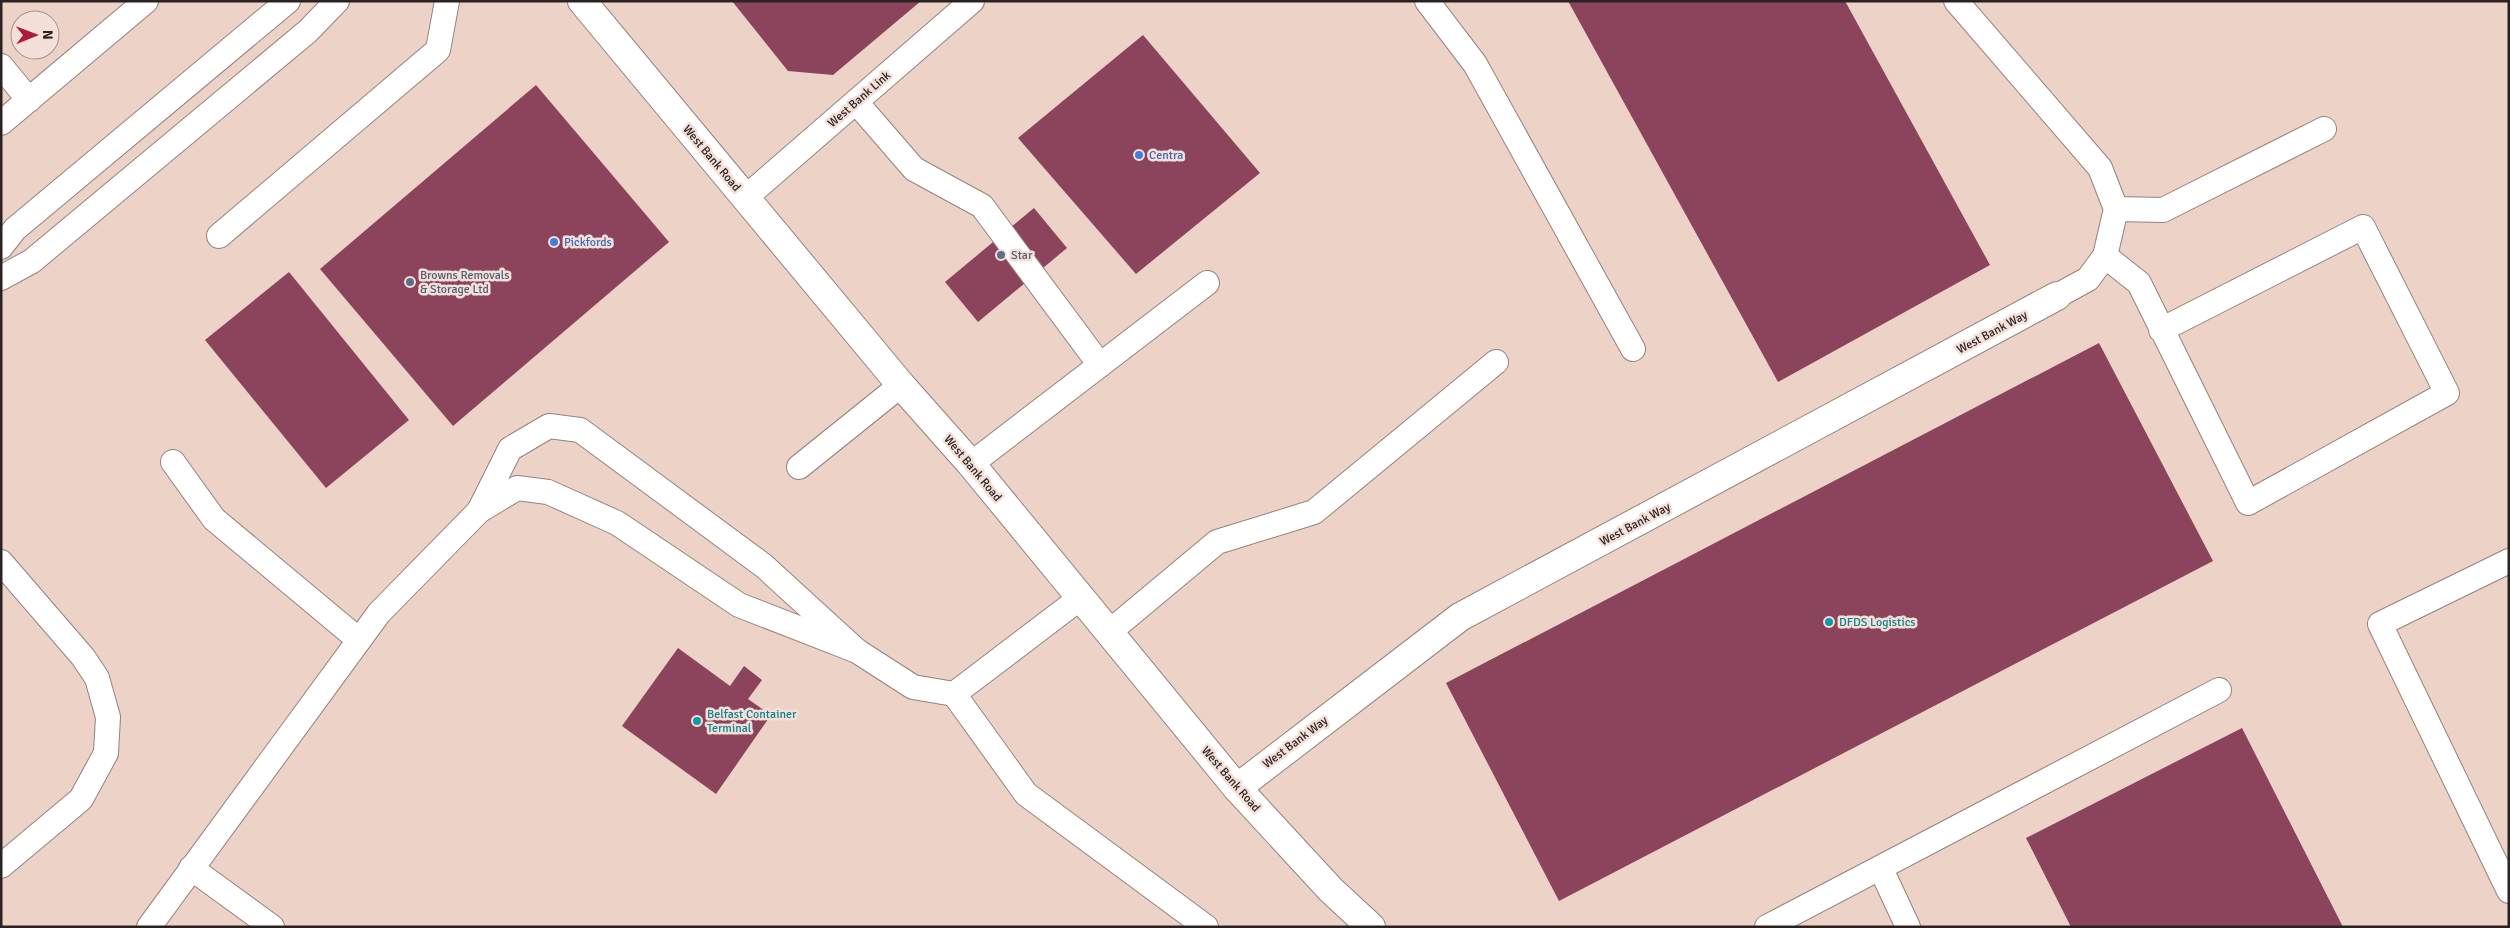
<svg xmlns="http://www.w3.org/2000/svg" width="2510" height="928" viewBox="0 0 2510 928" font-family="Signika,sans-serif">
	<rect width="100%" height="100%" fill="#f4e0d9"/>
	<path fill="#edd2c8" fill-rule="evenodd" d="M1,1H2509V927H1ZM20,20H50V50H20Z"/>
	<g fill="#8c435c">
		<path d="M732,1H921L833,75L788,71Z"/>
		<path d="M1568,1H1845L1990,265L1778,382Z"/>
		<path d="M1143,35L1260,173L1136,274L1018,138Z"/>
		<path d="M536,85L669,242L453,426L320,269Z"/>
		<path d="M1034,208L1067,248L978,322L945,282Z"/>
		<path d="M289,272L409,420L326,488L205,340Z"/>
		<path d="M2099,343L2213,561L1559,901L1446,683Z"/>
		<path d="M678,648L730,686L744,666L762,680L748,699L771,715L716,794L622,726Z"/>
		<path d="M2242,728L2343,927H2071L2026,838Z"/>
	</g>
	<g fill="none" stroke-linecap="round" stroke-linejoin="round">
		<defs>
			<g id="service">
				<path d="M1427,1L1475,64L1633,349"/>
				<path d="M1956,1L2100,168L2116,209L2105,256L2088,279L2057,296"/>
				<path d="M1,66L29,100"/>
				<path d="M856,102L914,169L982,206L1100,365"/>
				<path d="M1,123L146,1"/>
				<path d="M745,198L972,1"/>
				<path d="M2116,209L2163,210L2324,129"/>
				<path d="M219,236L438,50L447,1"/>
				<path d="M1,247L15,229L288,1"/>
				<path d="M2105,256L2139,283L2248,503L2447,393L2363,227L2161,330"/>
				<path d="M1,278L32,261L308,31L337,1"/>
				<path d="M173,462L214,519L359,640"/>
				<path d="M971,464L1207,283"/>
				<path d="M799,467L901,385"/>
				<path d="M479,511L510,449L549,426L580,430L764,566L857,651L913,687L954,694L1079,599"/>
				<path d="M2509,561L2380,624L2509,891"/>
				<path d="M1,562L83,657L97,678L108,717L106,753L81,799L1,866"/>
				<path d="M1108,633L1217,542L1314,512L1496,362"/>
				<path d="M954,694L1026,794L1206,927"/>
				<path d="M191,868L272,927"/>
				<path d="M1881,869L1908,927"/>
				<path d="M149,927L379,613L479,511L517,488L548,492L617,523L739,605L857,651"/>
				<path d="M1767,927L2219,690"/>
			</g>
			<path id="minor" d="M1237,788L1460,617L2057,296"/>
			<path id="tertiary" d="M582,1L901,385L971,464L1237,788L1331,890L1371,927"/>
		</defs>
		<use href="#service" stroke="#94837c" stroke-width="26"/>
		<use href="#minor" stroke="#94837c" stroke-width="30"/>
		<use href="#tertiary" stroke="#94837c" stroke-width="30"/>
		<use href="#service" stroke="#fff" stroke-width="24"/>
		<use href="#minor" stroke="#fff" stroke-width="28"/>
		<use href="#tertiary" stroke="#fff" stroke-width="28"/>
	</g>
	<g fill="#3f7fe0" stroke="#f4e0d9" stroke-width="2">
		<circle cx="1139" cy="155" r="5"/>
		<circle cx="554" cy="242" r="5"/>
	</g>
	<g fill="#5c6f8a" stroke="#f4e0d9" stroke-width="2">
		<circle cx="1001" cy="255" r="5"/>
		<circle cx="410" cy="282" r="5"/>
	</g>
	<g fill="#0f9aa8" stroke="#f4e0d9" stroke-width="2">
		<circle cx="1829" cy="622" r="5"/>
		<circle cx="697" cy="721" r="5"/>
	</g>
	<g text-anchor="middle" stroke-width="5" stroke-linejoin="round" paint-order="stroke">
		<g font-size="12" fill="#2a2321" stroke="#f4e0d9">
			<text transform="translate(859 99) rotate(-41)" y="4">West Bank Link</text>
			<text transform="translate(712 158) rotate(50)" y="4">West Bank Road</text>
			<text transform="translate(1992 332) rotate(-28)" y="4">West Bank Way</text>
			<text transform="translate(973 468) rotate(50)" y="4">West Bank Road</text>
			<text transform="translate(1635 524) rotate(-28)" y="4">West Bank Way</text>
			<text transform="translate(1295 742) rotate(-37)" y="4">West Bank Way</text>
			<text transform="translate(1231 779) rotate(49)" y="4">West Bank Road</text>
		</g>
		<g font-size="12" fill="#366cbe" stroke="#f4e0d9" text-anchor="start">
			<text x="1149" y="159">Centra</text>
			<text x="564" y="246">Pickfords</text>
		</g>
		<g font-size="12" fill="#4e5e75" stroke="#f4e0d9" text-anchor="start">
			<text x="1011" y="259">Star</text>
			<text x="420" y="279">Browns Removals<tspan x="420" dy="14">&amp; Storage Ltd</tspan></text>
		</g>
		<g font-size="12" fill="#0d838f" stroke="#f4e0d9" text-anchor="start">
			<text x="1839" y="626">DFDS Logistics</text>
			<text x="707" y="718">Belfast Container<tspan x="707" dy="14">Terminal</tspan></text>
		</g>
	</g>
	<rect width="2510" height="928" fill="none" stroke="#2a2321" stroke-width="5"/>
	<g transform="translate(35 35) rotate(89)"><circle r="24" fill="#f4e0d9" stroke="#a3948f"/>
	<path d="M0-4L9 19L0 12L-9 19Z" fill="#ad193f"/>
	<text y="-8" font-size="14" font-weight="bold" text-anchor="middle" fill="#2a2321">N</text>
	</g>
</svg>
